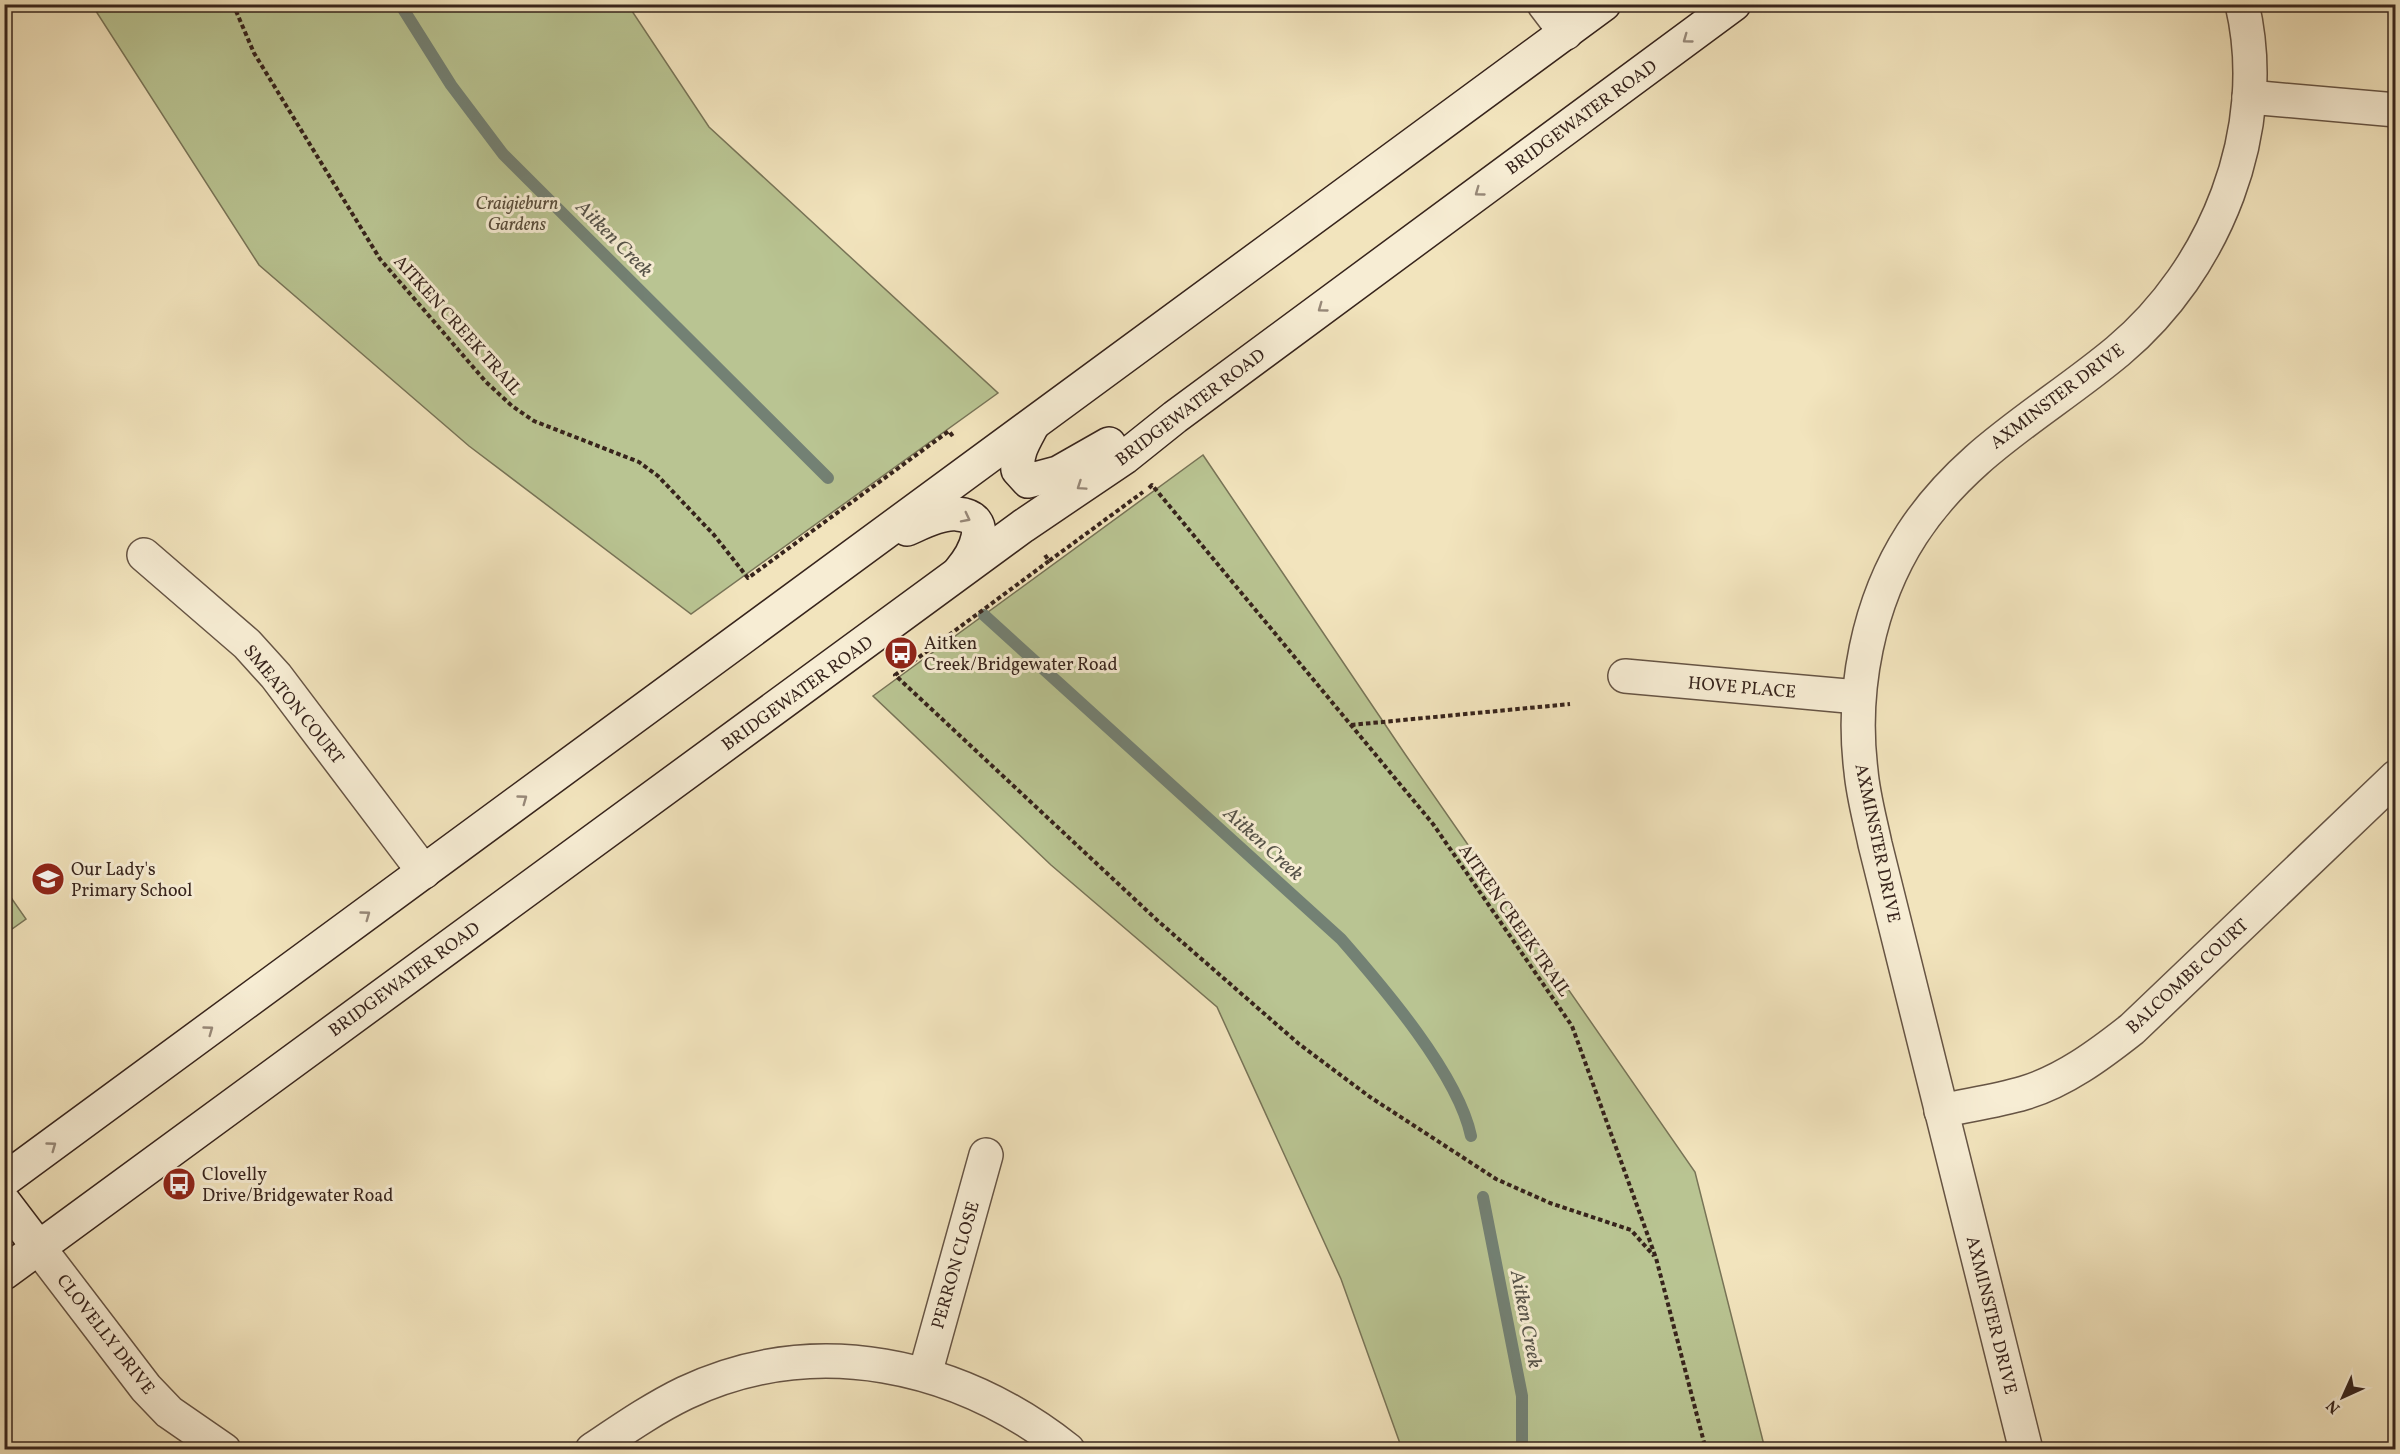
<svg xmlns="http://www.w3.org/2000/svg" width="2400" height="1454" viewBox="0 0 2400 1454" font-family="Vollkorn,serif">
	<rect width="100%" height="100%" fill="#f2e4bd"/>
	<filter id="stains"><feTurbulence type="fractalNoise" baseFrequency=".00333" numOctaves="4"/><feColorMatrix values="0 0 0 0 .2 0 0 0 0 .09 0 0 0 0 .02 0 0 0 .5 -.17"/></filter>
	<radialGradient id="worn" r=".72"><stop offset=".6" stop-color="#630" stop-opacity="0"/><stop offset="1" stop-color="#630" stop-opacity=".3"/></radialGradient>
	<g fill="#b9c492" stroke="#787457" stroke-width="1.5">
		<path d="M92,5H628L709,127L998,393L691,614L469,446L259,265Z"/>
		<path d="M1203,455L1405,754L1695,1172L1765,1449H1402L1341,1279L1217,1007L1051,865L873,696Z"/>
		<path d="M5,889L26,919L5,934H4Z"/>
	</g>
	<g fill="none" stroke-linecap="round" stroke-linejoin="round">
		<g stroke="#738174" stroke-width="12">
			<path d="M400,4L451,85L503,154L828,478"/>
			<path d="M984,615L1341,939C1383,987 1458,1074 1471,1136"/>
			<path d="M1483,1197L1522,1396V1450"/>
		</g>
		<defs>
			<g id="street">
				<path d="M1544,4L1566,33"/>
				<path d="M2249,97L2396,110"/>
				<path d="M144,555L247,644L276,676L424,872"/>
				<path d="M1625,676L1858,697"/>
				<path d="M1941,1111C1968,1105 1997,1101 2024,1093C2064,1081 2099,1055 2132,1029L2396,777"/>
				<path d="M39,1248L146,1388L169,1412L224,1450"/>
				<path d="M925,1374L986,1155"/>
				<path d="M592,1450C622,1430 652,1409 685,1393C815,1332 958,1363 1068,1450"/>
				<path d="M2026,1450L1875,844C1870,820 1863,795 1861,771C1851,691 1868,602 1912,534C1966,451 2045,412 2118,351C2215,270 2272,130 2242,4"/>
			</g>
			<g id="secondary">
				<path d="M1032,426C1024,441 1016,453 1018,470L1028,481L1058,473L1109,444"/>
				<path d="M907,529C921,523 941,512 957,514C995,517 974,554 960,571"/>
				<path d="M4,1180L1604,4"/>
				<path d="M4,1202L39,1248"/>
				<path d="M4,1273L1023,526L1125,457L1175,417L1734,4"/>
			</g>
		</defs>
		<use href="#street" stroke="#665444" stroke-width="36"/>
		<use href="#secondary" stroke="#37241c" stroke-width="36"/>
		<g stroke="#37241c" stroke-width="4" stroke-dasharray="4.5 3" stroke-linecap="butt">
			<path d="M233,4L254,53L380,259L486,382L512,406L534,421L639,462L658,476L714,535L748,578L949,431L954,438"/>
			<path d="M1149,488L1152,485L1433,824L1572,1026L1656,1258L1706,1450"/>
			<path d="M1045,555L1049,561L1143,492"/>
			<path d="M1049,561L895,675L1158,921L1299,1044L1370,1097L1496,1179L1550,1203L1631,1230L1654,1256"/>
			<path d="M1351,725L1570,704"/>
		</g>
		<use href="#street" stroke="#f7edd4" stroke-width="33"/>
		<use href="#secondary" stroke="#f7edd4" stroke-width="33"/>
	</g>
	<defs><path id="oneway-chevron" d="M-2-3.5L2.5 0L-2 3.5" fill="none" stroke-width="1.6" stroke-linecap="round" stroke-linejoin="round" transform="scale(1.5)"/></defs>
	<g stroke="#978878">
		<use href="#oneway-chevron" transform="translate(1687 39) rotate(144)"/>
		<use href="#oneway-chevron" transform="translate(1479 192) rotate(144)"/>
		<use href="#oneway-chevron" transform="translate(1322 308) rotate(144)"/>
		<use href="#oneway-chevron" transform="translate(1081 486) rotate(146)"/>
		<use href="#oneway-chevron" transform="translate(966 518) rotate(27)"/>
		<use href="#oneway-chevron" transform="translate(523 799) rotate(-36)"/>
		<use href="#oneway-chevron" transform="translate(366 915) rotate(-36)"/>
		<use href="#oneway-chevron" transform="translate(209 1030) rotate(-36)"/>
		<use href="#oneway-chevron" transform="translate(52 1146) rotate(-36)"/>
	</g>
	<defs>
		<symbol id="bus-disc" viewBox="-11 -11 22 22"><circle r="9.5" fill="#8f2418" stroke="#f7edd4"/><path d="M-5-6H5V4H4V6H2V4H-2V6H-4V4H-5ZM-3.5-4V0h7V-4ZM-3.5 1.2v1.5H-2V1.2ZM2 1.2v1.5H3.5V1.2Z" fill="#fff"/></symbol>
		<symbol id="school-disc" viewBox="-11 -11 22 22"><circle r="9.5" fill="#8f2418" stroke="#f7edd4"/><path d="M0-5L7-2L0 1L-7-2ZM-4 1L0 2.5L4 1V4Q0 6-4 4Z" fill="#fff"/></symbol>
	</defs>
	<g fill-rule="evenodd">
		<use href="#bus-disc" x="882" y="634" width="38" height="38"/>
		<use href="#school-disc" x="29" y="860" width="38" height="38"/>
		<use href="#bus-disc" x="160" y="1165" width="38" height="38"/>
	</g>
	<g text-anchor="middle" stroke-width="6" stroke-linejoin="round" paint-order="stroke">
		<g font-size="18" fill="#37241c" stroke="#f7edd4">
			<text transform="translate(1581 117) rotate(-36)" y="6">BRIDGEWATER ROAD</text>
			<text transform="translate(458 325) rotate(48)" y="6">AITKEN CREEK TRAIL</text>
			<text transform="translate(2057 396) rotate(-37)" y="6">AXMINSTER DRIVE</text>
			<text transform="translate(1190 407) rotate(-37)" y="6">BRIDGEWATER ROAD</text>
			<text transform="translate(1742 687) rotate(5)" y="6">HOVE PLACE</text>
			<text transform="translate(797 693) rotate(-36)" y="6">BRIDGEWATER ROAD</text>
			<text transform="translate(294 704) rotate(51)" y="6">SMEATON COURT</text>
			<text transform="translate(1878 843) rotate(78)" y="6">AXMINSTER DRIVE</text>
			<text transform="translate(1515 920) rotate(55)" y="6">AITKEN CREEK TRAIL</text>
			<text transform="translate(2187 976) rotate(-43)" y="6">BALCOMBE COURT</text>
			<text transform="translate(404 979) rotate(-36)" y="6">BRIDGEWATER ROAD</text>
			<text transform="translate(955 1265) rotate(-74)" y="6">PERRON CLOSE</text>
			<text transform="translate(1992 1315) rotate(76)" y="6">AXMINSTER DRIVE</text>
			<text transform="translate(106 1334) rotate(52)" y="6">CLOVELLY DRIVE</text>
		</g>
		<g font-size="18" font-style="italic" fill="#584c3a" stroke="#f7edd4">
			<text x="517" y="209">Craigieburn<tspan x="517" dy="21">Gardens</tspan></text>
		</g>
		<g font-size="18" fill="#37241c" stroke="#f7edd4" text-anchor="start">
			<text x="924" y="649">Aitken<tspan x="924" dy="21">Creek/Bridgewater Road</tspan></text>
			<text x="71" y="875">Our Lady's<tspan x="71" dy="21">Primary School</tspan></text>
			<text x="202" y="1180">Clovelly<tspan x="202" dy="21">Drive/Bridgewater Road</tspan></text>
		</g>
		<g font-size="20" font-style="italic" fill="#555248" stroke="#f7edd4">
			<text transform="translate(615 238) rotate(45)" y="7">Aitken Creek</text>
			<text transform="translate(1264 843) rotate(42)" y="7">Aitken Creek</text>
			<text transform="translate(1527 1319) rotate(79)" y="7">Aitken Creek</text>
		</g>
	</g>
	<rect width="2400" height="1454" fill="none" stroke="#f2e4bd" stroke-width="24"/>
	<rect x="6" y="6" width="2388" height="1442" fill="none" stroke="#37241c" stroke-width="3"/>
	<rect x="12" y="12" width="2376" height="1430" fill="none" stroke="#37241c" stroke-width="1.5"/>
	<g transform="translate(2343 1397) rotate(225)" stroke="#f7edd4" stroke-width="4.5" paint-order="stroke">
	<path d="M0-4.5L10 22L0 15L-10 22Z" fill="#37241c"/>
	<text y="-9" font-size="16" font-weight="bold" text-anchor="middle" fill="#37241c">N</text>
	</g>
	<rect width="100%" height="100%" filter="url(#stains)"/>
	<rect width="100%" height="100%" fill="url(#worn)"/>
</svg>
